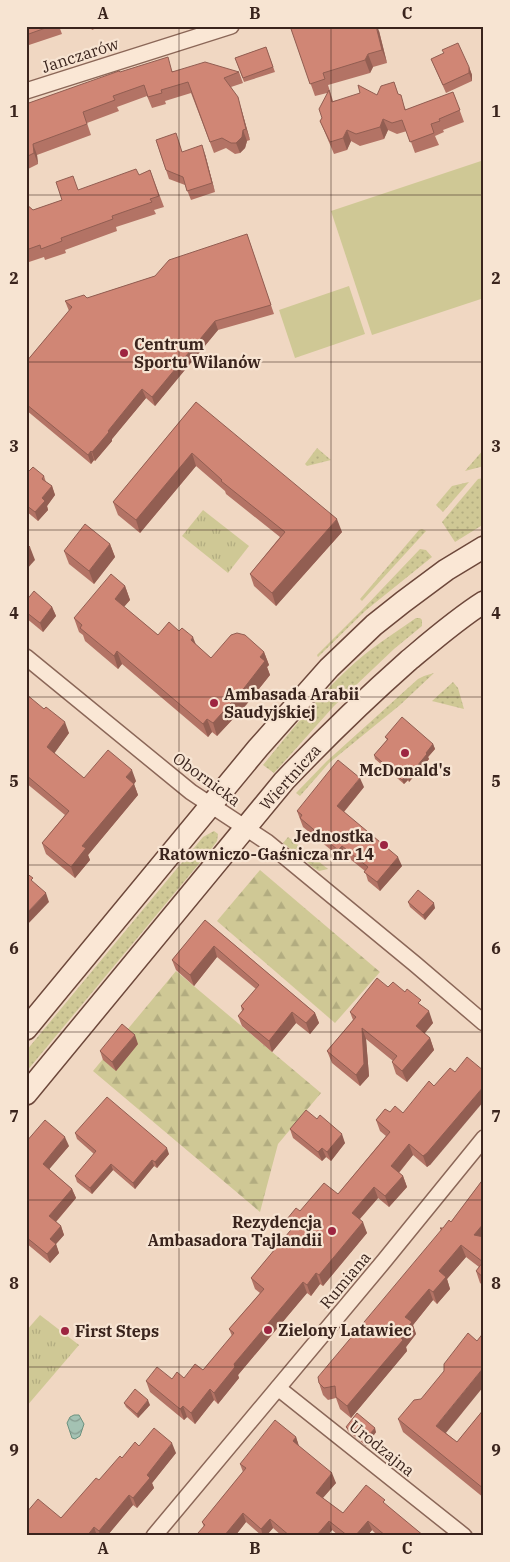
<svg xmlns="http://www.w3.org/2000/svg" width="510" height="1562" viewBox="0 0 510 1562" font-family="'IBM Plex Serif',serif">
	<defs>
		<pattern id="grass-dots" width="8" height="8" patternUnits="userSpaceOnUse" patternTransform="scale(1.25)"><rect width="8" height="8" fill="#cfc895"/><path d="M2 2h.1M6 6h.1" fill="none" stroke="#b2ac80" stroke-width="1.8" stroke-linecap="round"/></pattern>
		<pattern id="forest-firs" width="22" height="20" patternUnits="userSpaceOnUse" patternTransform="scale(1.25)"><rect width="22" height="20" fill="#cfc895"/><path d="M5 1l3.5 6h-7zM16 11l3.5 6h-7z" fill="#b2ac80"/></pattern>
		<pattern id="park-tufts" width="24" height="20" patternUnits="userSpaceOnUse" patternTransform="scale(1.25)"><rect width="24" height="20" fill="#cfc895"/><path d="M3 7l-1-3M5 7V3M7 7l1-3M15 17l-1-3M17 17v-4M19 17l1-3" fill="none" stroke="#b2ac80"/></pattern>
		<pattern id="water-waves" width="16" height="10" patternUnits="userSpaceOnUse" patternTransform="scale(1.25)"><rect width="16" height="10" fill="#a4c2b3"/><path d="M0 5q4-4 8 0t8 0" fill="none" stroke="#879d91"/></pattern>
	</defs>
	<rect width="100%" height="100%" fill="#f0d7c2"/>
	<g fill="url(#grass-dots)">
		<path d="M317,448L331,460L307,466L305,464Z"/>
		<path d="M484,449V466L465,471Z"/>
		<path d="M484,478V524L455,542L442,522L478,479Z"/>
		<path d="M469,482L443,512L436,505L452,486Z"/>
		<path d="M422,529L426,531L362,601L360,599L419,530Z"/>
		<path d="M420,549L426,550L432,557L365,611L318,657L317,655L361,611Z"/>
		<path d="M416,618H420L422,620V626L394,649L334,706L274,773L263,765C290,732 317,698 348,669C369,649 393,634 416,618Z"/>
		<path d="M434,673L400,705L329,763L300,796L296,793L327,761L418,679L424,676Z"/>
		<path d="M453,682L458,688L464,709L432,701Z"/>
		<path d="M214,831L218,834L217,841L212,848L26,1072V1051L203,837Z"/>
		<path d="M288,837L328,869L319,871L314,868L283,843Z"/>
	</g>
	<g fill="url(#forest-firs)">
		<path d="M260,870L380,972L335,1023L217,921Z"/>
		<path d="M176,971L321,1093L278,1144L260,1212L93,1071Z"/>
	</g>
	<g fill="url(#park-tufts)">
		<path d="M203,510L249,546L228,573L182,536Z"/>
		<path d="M40,1315L79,1345L26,1407V1331Z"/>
	</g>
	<g fill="#cfc895">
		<path d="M484,160V298L372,335L331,211Z"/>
		<path d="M349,286L365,334L295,358L279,310Z"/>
	</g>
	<path fill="url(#water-waves)" stroke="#6b917f" d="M74,1415H79L84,1424L80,1436L75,1439L72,1438L67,1423L70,1417Z"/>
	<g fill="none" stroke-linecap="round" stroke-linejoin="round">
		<defs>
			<g id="street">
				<path d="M26,91L231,26"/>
				<path d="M26,657L191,792L267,842L415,964L484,1023"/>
				<path d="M278,1388L464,1536"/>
				<path d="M154,1536L384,1261L484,1138"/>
			</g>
			<g id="secondary">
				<path d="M26,1029L258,748L329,668L374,625L403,602L446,570L484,547"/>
				<path d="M26,1094L284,781C324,739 365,699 408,661C433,640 457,619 484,602"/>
			</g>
		</defs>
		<use href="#street" stroke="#8b6758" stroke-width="18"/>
		<use href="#secondary" stroke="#6d483b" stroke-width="24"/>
		<use href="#street" stroke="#fae7d5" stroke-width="15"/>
		<use href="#secondary" stroke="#fae7d5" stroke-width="21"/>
	</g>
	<g fill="#b37365">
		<path d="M26,26H59L62,34L26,46Z"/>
		<path d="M90,26H101L92,30Z"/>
		<path d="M290,26L379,31L387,63L373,67L370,73L328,85L333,101L377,95L394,82L398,94L406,110L453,92L464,122L443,130L444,132L435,136L439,145L415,153L407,131L397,134L388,130L384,139L360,146L351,141L347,150L334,154L320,121L322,118L327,93L315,96Z"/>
		<path d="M266,47L275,72L244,82L235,58Z"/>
		<path d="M431,59L469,67L472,75V81L446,93Z"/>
		<path d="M173,71L239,72L243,83L231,87L241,108L250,140L247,141L245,148L240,153L235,154L226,148L214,153L191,93L165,101L166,104L152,108L147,96L117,107L119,111L87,123L91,135L37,155L38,164L26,170V104L120,72Z"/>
		<path d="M156,140L182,152L205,154L215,192L191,200L185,185L169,179Z"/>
		<path d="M150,170L164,207L154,210L156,214L116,227L117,231L65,250L66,253L45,260L44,257L26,263V204L33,210L62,200L78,190L139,175Z"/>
		<path d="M247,234L274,314L218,330L155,406L146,398L112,439V441L95,461L94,460L91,464L26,410V362L69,311L65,301L87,298L155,276Z"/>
		<path d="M196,402L342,532L276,606L254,586L250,574L280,537L226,494L225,491L196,466L140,533L118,515L113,502Z"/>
		<path d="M26,474L44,476L46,482L52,486L55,495L47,506L48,510L38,521L26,511Z"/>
		<path d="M110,544L115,557L94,584L69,564L64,551Z"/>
		<path d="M125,586L130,600L124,607L158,635L196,645L211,658L264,652L269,665L267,667L270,675L246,705L217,736L212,732L208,737L122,664L118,669L85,641L83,635L79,632L74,618Z"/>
		<path d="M26,601L52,607L56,616L43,632L26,618Z"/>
		<path d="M26,694L69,733L54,753L84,778L136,781L134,784L138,795L88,855L90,860L75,878L46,854L42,843L65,815L26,783Z"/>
		<path d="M385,737L433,744L435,749L428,757L429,759L409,782L408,780L404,784L375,759L374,755L387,740Z"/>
		<path d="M364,787L344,812L402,866L380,891L368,881L365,871L345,855L342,859L303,827L297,811Z"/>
		<path d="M408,902L435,908L425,920L410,907Z"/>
		<path d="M205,920L315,1013L319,1023L310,1034L296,1023L272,1052L242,1026L238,1016L242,1011L241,1006L256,989L217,957L194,986L176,970L172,960Z"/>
		<path d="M388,987L423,1007L433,1023L424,1033L430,1038L434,1050L407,1082L396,1074L392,1062L393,1061L366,1039L369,1076L360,1086L332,1063L327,1051L353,1020L350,1012Z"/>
		<path d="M138,1044L116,1071L103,1060L100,1051Z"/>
		<path d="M385,1109L431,1164L427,1167L413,1155L399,1173L403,1176L407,1187L389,1207L378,1198L360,1219L367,1233L323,1286L320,1284L311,1296L307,1293L238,1375L239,1378L218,1404L214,1400L195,1424L187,1417L184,1420L150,1392L146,1381L184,1378L203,1370L232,1336L229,1329L260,1293L255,1289L251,1278L291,1230L287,1219L300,1211L338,1194L386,1136L380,1131L376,1120Z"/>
		<path d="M317,1119L345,1143L331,1161L326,1157L322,1161L293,1138L290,1129Z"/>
		<path d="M75,1133L169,1154L157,1168L154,1166L135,1189L113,1170L92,1194L77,1182L75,1176L94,1154L77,1139Z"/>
		<path d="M26,1142L69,1146L49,1169L72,1189L76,1198L56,1222L61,1226L64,1235L56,1244L59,1253L50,1263L26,1243Z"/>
		<path d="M484,1178V1286L480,1283L476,1271L479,1267L466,1257L447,1279L450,1289L437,1304L433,1300L413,1325L416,1334L406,1347L407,1351L351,1418L340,1409L336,1398L328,1400L323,1395L319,1383L441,1231L440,1228H443L451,1222Z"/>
		<path d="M124,1403L150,1405L138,1418L126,1407Z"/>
		<path d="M484,1409V1498L403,1432L398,1419L446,1433L457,1442Z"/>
		<path d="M346,1427L376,1432L366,1446L348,1431Z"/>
		<path d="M296,1437L299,1447L336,1483L323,1498L343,1513L386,1505L424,1536H378L372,1530L367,1536H339L332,1530L327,1536H282L273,1528L266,1536H262L246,1522L235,1536H199L198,1533L204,1527L202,1522L243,1472L240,1464Z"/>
		<path d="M139,1446L176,1453L152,1483L154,1488L137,1508L133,1505L107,1536H26L61,1518L122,1458Z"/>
	</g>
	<g fill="#925e52">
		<path d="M376,26H377L379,31L387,63L382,50Z"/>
		<path d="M368,54L373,67L370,73L365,60Z"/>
		<path d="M469,67L472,75V81L469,73Z"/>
		<path d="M238,97L241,108L250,140L246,129Z"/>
		<path d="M383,119L388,130L384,139L380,127Z"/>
		<path d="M243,130L247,141L245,148L240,153L236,143Z"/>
		<path d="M347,130L351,141L347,150L343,138Z"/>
		<path d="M33,144L37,155L38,164L34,153Z"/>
		<path d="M202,145L205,154L215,192L212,183Z"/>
		<path d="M215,321L218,330L155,406L152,397Z"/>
		<path d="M142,389L146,398L112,439V441L95,461L92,452L108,431Z"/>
		<path d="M91,451L94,460L91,464L88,455Z"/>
		<path d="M192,453L196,466L140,533L136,520Z"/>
		<path d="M52,486L55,495L47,506L48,510L38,521L35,512L42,498Z"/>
		<path d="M337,519L342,532L276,606L272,593Z"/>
		<path d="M110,544L115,557L94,584L89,571Z"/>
		<path d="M30,547L35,560L26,570V552Z"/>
		<path d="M125,586L130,600L119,612L115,599Z"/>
		<path d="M52,607L56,616L43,632L40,623Z"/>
		<path d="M193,637L198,650L191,640Z"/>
		<path d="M117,651L122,664L118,669L114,656Z"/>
		<path d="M264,652L269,665L267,667L270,675L246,705L217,736L213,723Z"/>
		<path d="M207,719L212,732L208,737L203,724Z"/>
		<path d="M65,722L69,733L51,758L47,747Z"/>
		<path d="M433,744L435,749L428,757L429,759L409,782L408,777L426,753Z"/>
		<path d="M132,770L136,781L134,784L138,795L88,855L90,860L75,878L71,867L82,846L126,777Z"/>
		<path d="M406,776L408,780L404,784L402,780Z"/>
		<path d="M360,778L364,787L341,815L337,806Z"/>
		<path d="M342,846L345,855L342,859L338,850Z"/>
		<path d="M398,857L402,866L380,891L377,882Z"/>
		<path d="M46,893L49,902L26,926V914Z"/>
		<path d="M434,903L435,908L425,920L423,915Z"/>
		<path d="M26,937L28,943L26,945Z"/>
		<path d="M214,946L217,957L194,986L190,975Z"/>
		<path d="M429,1011L433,1023L421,1038L416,1026Z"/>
		<path d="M292,1012L296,1023L272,1052L269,1041Z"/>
		<path d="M315,1013L319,1023L310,1034L306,1023Z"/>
		<path d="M362,1028L366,1039L369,1076L360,1086L356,1075Z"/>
		<path d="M135,1035L138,1044L116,1071L112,1062Z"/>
		<path d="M430,1038L434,1050L407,1082L402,1071Z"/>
		<path d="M484,1086V1101L431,1164L427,1167L423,1156Z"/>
		<path d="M342,1134L345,1143L331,1161L327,1152Z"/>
		<path d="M65,1137L69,1146L46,1173L43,1164Z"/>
		<path d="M409,1144L413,1155L395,1177L391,1166Z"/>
		<path d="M167,1148L169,1154L157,1168L155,1162Z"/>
		<path d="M322,1148L326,1157L322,1161L318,1152Z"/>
		<path d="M152,1160L154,1166L135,1189L133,1183Z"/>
		<path d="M111,1164L113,1170L92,1194L90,1188Z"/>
		<path d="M403,1176L407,1187L389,1207L385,1196Z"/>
		<path d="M374,1187L378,1198L356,1223L352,1213Z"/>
		<path d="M72,1189L76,1198L52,1226L49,1216Z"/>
		<path d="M363,1222L367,1233L323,1286L319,1275Z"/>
		<path d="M484,1223V1240L474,1235Z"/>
		<path d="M61,1226L64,1235L56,1244L59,1253L50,1263L47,1254L50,1239Z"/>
		<path d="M461,1245L466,1257L447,1279L450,1289L437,1304L433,1292L439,1271Z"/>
		<path d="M316,1273L320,1284L311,1296L307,1285Z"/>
		<path d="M303,1282L307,1293L238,1375L239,1378L218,1404L214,1393L234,1364Z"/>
		<path d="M429,1289L433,1300L413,1325L416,1334L406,1347L407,1351L351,1418L347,1406L400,1337L405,1317Z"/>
		<path d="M484,1367V1386L441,1439L436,1426Z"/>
		<path d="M210,1389L214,1400L195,1424L191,1413Z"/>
		<path d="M148,1400L150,1405L138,1418L137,1414Z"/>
		<path d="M183,1406L187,1417L184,1420L180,1409Z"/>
		<path d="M375,1428L376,1432L366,1446L364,1441Z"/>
		<path d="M296,1437L299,1446L296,1451L293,1441Z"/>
		<path d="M172,1443L176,1453L152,1483L154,1488L137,1508L133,1498L147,1475Z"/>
		<path d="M332,1473L336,1483L319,1502L316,1493Z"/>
		<path d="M129,1495L133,1505L107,1536H100L99,1531Z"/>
		<path d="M243,1513L246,1522L235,1536H224Z"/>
		<path d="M270,1519L273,1528L266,1536H263L261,1529Z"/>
		<path d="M329,1521L332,1530L327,1536H316Z"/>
		<path d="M368,1521L372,1530L367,1536H355Z"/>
		<path d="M94,1527L97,1536H87Z"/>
	</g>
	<g fill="#d08675" stroke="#925e52">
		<path d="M26,26H51L26,35Z"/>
		<path d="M290,26H376L382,50L368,54L365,60L323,73L325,79L310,84Z"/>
		<path d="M458,43L469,67V73L443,85L431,59L444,53L442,50Z"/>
		<path d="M266,47L273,67L243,78L235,58Z"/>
		<path d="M168,57L172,72L205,62L239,72L224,78L238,97L246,129L243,130L242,137L236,143H231L222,138L210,142L188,82L161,90L162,93L148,97L144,85L113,96L115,100L83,112L87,124L33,144L34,153L26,157V104L119,71L120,72Z"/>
		<path d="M394,82L398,94L401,95L405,110L453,92L460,110L439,119L440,121L431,124L434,133L410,142L402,120L392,123L383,119L380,127L356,134L347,130L343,138L330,142L320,121L322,118L319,109L329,90L332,102L360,93L358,85L377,95L381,86Z"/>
		<path d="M176,133L182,152L202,145L212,183L187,191L183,177L166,170L156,140Z"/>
		<path d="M136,169L139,175L150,170L159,196L150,199L152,202L112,216L113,219L61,238L62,241L41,249L40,245L26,250V204L33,210L62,200L56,182L73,176L78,190Z"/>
		<path d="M247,234L271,305L215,321L152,397L142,389L108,431L109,432L92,452L91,451L88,455L26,404V362L72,307L65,301L84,295L87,298L155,276L169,260Z"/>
		<path d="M196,402L337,519L272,593L250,574L285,532L221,481L222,480L192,453L136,520L113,502Z"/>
		<path d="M33,467L44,476L42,479L52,486L42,498L45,501L35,512L26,505V474Z"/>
		<path d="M85,524L110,544L89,571L64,551Z"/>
		<path d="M26,543L30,547L26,552Z"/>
		<path d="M111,574L125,586L115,599L158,635L169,622L179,631L182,628L193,637L191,640L211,658L231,635L237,633L245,635L264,652L260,657L265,661L241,692L213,723L207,719L203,724L117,651L114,656L80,628L82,625L74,618Z"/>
		<path d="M34,591L52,607L40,623L26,612V601Z"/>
		<path d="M26,694L44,709L46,707L65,722L47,747L84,778L108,750L132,770L126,777L134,784L82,846L86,848L71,867L42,843L69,811L26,775Z"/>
		<path d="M402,717L433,744L426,753L427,754L408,777L406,776L402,780L374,755L388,739L385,737Z"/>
		<path d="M338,760L360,778L337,806L398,857L377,882L364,872L368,867L342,846L338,850L300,818L302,815L297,811Z"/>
		<path d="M26,873L33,878L31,880L46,893L26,914Z"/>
		<path d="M418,890L434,903L423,915L408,902Z"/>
		<path d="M205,920L315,1013L306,1023L292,1012L269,1041L238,1016L244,1009L241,1006L259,985L214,946L190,975L172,960Z"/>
		<path d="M377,978L388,987L393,982L405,992L407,989L421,1000L418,1003L429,1011L416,1026L430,1038L402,1071L392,1062L397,1056L362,1028L364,1064L356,1075L327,1051L356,1017L350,1012Z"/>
		<path d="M122,1024L135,1035L112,1062L100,1051Z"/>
		<path d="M467,1057L484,1071V1086L427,1153L423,1156L409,1144L391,1166L403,1176L385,1196L374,1187L352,1213L363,1222L319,1275L316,1273L307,1285L303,1282L234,1364L235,1367L214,1393L210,1389L191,1413L183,1406L180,1409L146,1381L157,1367L172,1379L177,1372L184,1378L195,1364L203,1370L234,1333L229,1329L264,1289L251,1278L295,1225L287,1219L296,1208L300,1211L324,1183L338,1194L390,1132L376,1120L385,1109L390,1112L395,1106L403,1113L429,1081L434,1086L450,1068L455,1072Z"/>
		<path d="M107,1097L167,1148L155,1162L152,1160L133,1183L111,1164L90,1188L75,1176L96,1151L75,1133Z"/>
		<path d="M306,1110L317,1119L320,1115L342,1134L327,1152L322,1148L318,1152L290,1129Z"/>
		<path d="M45,1120L65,1137L43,1164L72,1189L49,1216L61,1226L50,1239L56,1244L47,1254L26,1237V1142Z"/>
		<path d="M484,1178V1223L474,1235L484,1237V1278L476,1271L483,1262L461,1245L439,1271L446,1277L433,1292L429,1289L405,1317L412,1322L400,1337L403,1340L347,1406L336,1397L335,1386L324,1388L319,1383L318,1377L442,1229L440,1228H443L449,1220L451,1222Z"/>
		<path d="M484,1332V1367L436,1426L457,1442L484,1409V1489L398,1419L414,1400L421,1399L444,1371V1364L468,1333L477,1341Z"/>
		<path d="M135,1389L148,1400L137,1414L124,1403Z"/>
		<path d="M357,1413L375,1428L364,1441L346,1427Z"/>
		<path d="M275,1420L296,1437L293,1441L332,1473L316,1493L343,1513L366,1485L385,1500L383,1502L424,1536H386L368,1521L355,1536H348L329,1521L316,1536H290L270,1519L261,1529L243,1513L224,1536H201L198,1533L205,1525L202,1522L246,1468L240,1464Z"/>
		<path d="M154,1428L172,1443L147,1475L150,1478L133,1498L129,1495L99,1531L94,1527L87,1536H26V1513L38,1499L61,1518L96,1478L99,1480L120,1456L122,1458L135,1442L139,1446Z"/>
	</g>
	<path fill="none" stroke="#3a241d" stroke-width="1" stroke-opacity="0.55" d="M179,26V1536M331,26V1536M26,195H484M26,362H484M26,530H484M26,697H484M26,865H484M26,1032H484M26,1200H484M26,1367H484"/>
	<g fill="#9d2541" stroke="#f7e4d2" stroke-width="2">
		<circle cx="124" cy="353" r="5"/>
		<circle cx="214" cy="703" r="5"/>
		<circle cx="405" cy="753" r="5"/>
		<circle cx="384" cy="845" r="5"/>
		<circle cx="332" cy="1231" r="5"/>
		<circle cx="268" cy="1330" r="5"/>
		<circle cx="65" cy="1331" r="5"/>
	</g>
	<g text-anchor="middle" stroke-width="4.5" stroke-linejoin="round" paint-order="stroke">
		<g font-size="16" fill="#3a241d" stroke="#f7e4d2">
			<text transform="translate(80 55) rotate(-18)" y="6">Janczarów</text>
			<text transform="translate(290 777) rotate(-48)" y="6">Wiertnicza</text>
			<text transform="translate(207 779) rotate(36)" y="6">Obornicka</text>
			<text transform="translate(345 1280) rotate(-50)" y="6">Rumiana</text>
			<text transform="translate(382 1448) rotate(39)" y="6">Urodzajna</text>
		</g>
		<g font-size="16" font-weight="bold" fill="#3a241d" stroke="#f7e4d2" text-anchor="start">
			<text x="134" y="350">Centrum<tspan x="134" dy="18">Sportu Wilanów</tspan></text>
			<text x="224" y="700">Ambasada Arabii<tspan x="224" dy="18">Saudyjskiej</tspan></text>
			<text x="405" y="776" text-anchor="middle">McDonald's</text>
			<text x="374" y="842" text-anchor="end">Jednostka<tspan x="374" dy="18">Ratowniczo-Gaśnicza nr 14</tspan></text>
			<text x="322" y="1228" text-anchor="end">Rezydencja<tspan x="322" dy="18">Ambasadora Tajlandii</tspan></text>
			<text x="278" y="1336">Zielony Latawiec</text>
			<text x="75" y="1337">First Steps</text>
		</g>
	</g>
	<rect width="510" height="1562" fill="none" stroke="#f7e4d2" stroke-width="55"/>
	<rect x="28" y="28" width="454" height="1506" fill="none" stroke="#3a241d" stroke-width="2"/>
	<g font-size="16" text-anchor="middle" font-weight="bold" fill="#3a241d">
		<text x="103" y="19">A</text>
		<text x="255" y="19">B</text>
		<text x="407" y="19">C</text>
		<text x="14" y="117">1</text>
		<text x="496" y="117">1</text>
		<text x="14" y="284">2</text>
		<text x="496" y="284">2</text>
		<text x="14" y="452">3</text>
		<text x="496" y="452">3</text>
		<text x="14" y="619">4</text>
		<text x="496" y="619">4</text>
		<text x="14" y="787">5</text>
		<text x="496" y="787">5</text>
		<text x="14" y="954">6</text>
		<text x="496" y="954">6</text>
		<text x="14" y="1122">7</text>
		<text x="496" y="1122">7</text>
		<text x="14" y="1289">8</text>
		<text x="496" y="1289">8</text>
		<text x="14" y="1456">9</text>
		<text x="496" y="1456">9</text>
		<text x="103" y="1554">A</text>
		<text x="255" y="1554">B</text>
		<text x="407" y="1554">C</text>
	</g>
</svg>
